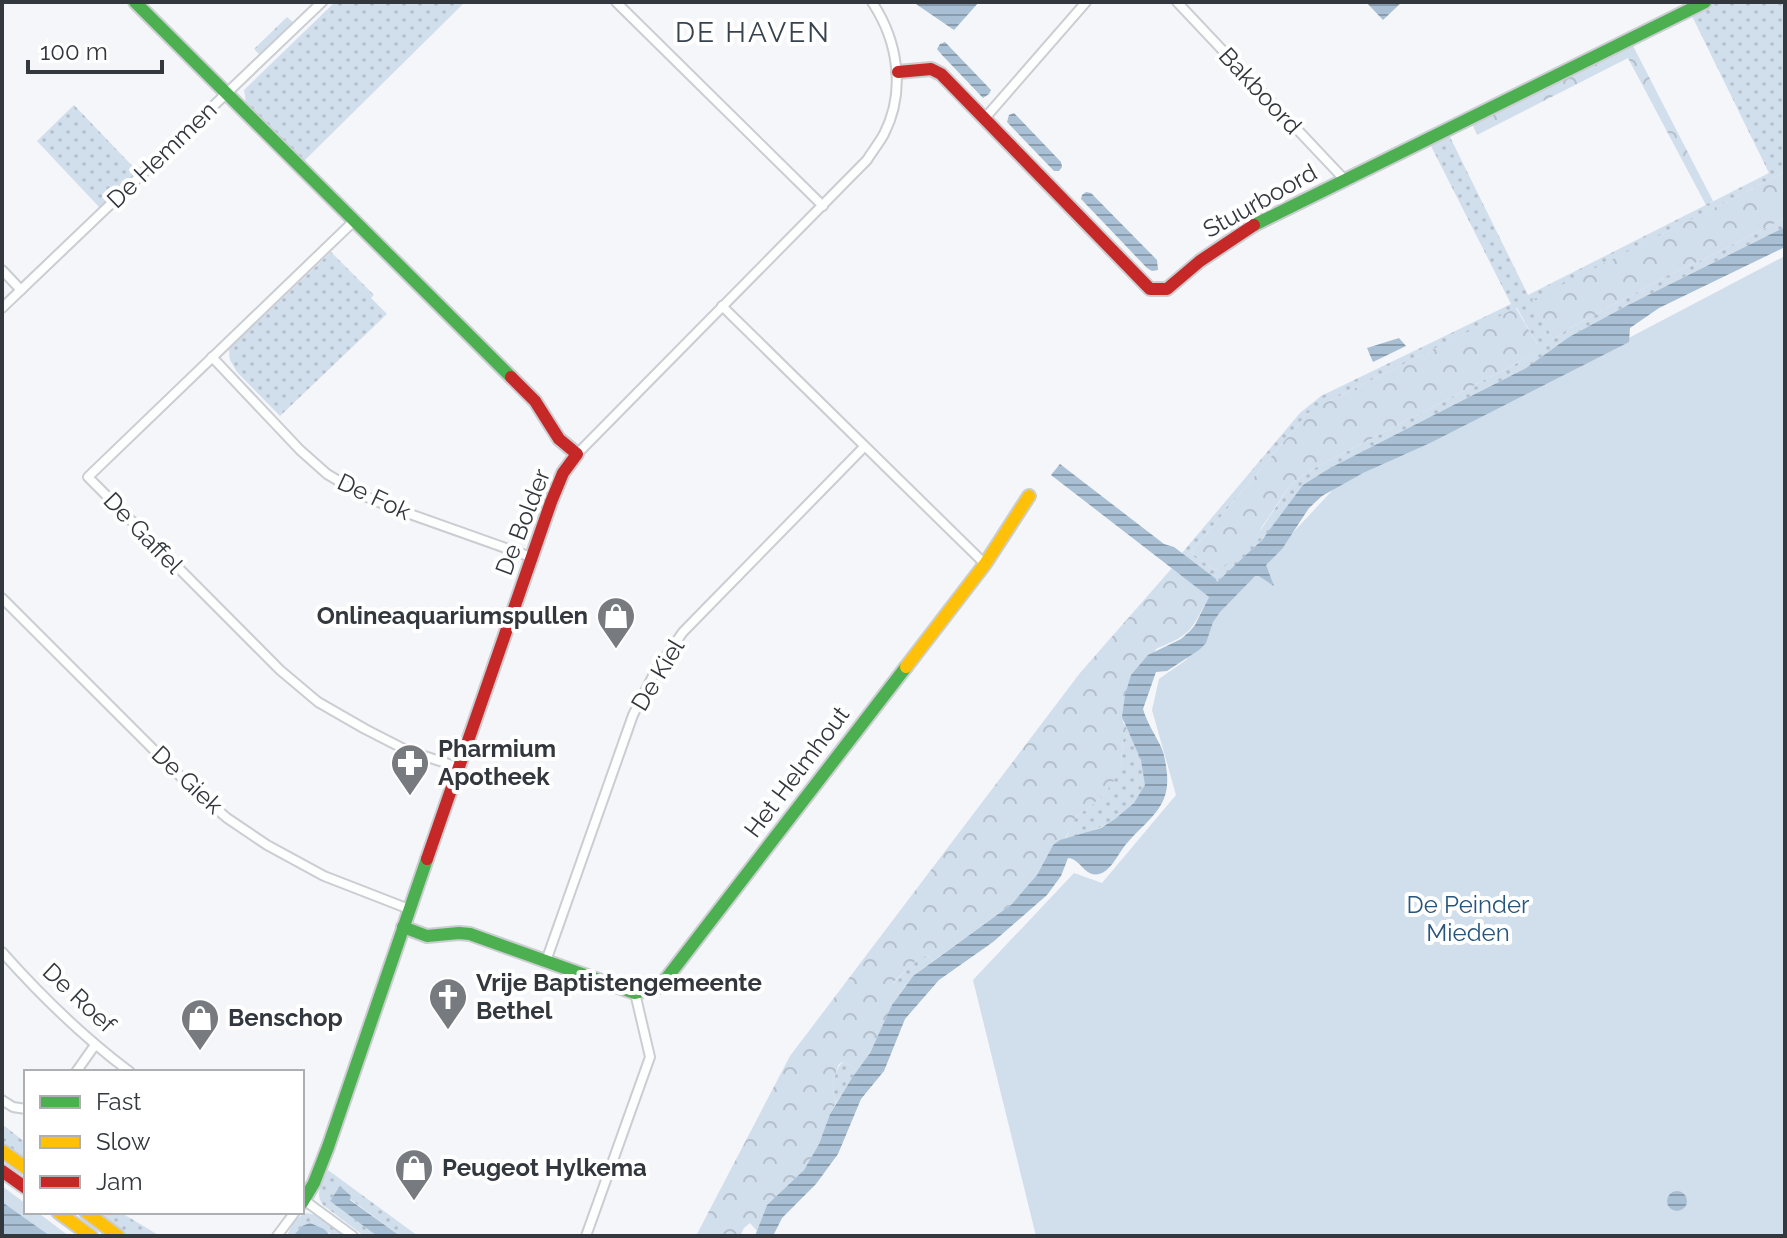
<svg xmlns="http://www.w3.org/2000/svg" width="1787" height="1238" viewBox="0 0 1787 1238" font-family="Raleway,sans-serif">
	<defs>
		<pattern id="grass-dots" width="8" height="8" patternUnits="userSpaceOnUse" patternTransform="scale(2)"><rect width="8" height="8" fill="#d1deec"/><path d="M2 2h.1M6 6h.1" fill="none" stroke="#b4bfcb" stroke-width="1.8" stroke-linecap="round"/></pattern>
		<pattern id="forest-crowns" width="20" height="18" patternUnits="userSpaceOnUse" patternTransform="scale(2)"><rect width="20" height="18" fill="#d1deec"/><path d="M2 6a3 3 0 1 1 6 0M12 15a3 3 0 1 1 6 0" fill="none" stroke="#b4bfcb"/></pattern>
		<pattern id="water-rules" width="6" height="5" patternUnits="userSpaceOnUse" patternTransform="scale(2)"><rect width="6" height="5" fill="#a8bfd4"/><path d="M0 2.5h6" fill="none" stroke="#899cad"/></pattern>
	</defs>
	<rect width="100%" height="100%" fill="#f4f6f9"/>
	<g fill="url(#grass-dots)" fill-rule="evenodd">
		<path d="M335,2H465L304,161L246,102L244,90Z"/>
		<path d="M1715,2H1785V172L1533,300L1553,339L1573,326L1687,266L1702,260L1785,218V227L1626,306L1569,337L1526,368L1330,468C1303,487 1285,514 1263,538C1249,554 1232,568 1216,583L1182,553L1300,413L1321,396L1511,304L1429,142L1448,133L1528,295L1769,173L1691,14ZM1517,308L1538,346H1541L1521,361L1309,471L1292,483L1262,528L1218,570L1213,569L1191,552L1307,414L1329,401Z"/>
		<path d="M74,105L138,172L100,208L37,141Z"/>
		<path d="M331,252L374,295L371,298L387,314L280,416L237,372L230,360L229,349Z"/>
		<path d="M1129,732C1136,744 1148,771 1145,785C1142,801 1115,821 1101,827C1090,832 1077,835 1066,839L1072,822L1076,816L1090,807L1106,792L1121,762L1123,740Z"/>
		<path d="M927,955L933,961L913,976L901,992L893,984L918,957Z"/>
		<path d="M843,1062L853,1067L857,1072L836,1103C831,1092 833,1070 843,1062Z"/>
		<path d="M2,1124L26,1143V1162L2,1144Z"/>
		<path d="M328,1170L418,1236H400L350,1199L340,1187L330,1201L377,1236H364L323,1205C314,1193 323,1182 328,1170Z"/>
		<path d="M94,1212H120L160,1236H127Z"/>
		<path d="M307,1213L316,1215L344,1235L331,1236L330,1233L302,1226L293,1236H287C291,1226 296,1216 307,1213Z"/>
	</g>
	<g fill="url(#forest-crowns)">
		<path d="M287,17L294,23L260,55L254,49Z"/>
		<path d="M1632,44L1713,201L1706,205L1628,58L1477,135L1471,121Z"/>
		<path d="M1785,172V218L1702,260L1687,266L1573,326L1553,339L1532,300Z"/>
		<path d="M1516,308L1538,346H1542L1521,361L1309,471L1292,483L1257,534L1224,567L1218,570L1213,569L1191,552L1307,414L1313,409Z"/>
		<path d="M1172,568L1209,597C1190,631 1194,633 1156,649L1123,722L1129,732L1123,740L1121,762L1113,782L1106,792L1090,807L1076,816L1065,839L1053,845L1037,875L1026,889L1012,904L933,961L927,955L921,960L918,958L893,983L901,992C884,1018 876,1048 857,1072L853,1067L843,1062L839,1064C834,1074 831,1093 836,1103L830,1114L819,1144L804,1170L767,1205L757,1231L750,1223L744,1228L740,1236H696L790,1056L1080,673Z"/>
	</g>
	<g fill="#d1deec">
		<path d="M1785,256V1236H1036L973,980L1074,873L1102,883L1176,795L1152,710L1159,679L1186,660L1207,625L1342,480L1564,372Z"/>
		<path d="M2,1186L26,1204V1212H37L69,1236H2Z"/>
	</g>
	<g fill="url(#water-rules)">
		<path d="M913,2H979L954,30Z"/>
		<path d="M1366,2H1402L1383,20Z"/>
		<path d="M945,42L991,90L989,94L983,98L942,55L937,49L940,44Z"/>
		<path d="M1014,113L1061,162L1062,167L1059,171H1054L1007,122L1009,115Z"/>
		<path d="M1086,192L1091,193L1157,260L1158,270L1152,271L1147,268L1081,199L1082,195Z"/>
		<path d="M1785,227V247L1659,308L1630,328L1629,342L1430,443L1363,473L1322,496L1309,508L1282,549L1266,565L1274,586L1259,576H1255L1220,612L1213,622L1206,643L1199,650L1167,671L1156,672L1143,709C1147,723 1156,736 1162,749C1165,757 1166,765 1167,774C1170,808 1148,819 1128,842C1119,851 1112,871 1099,874C1084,877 1081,859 1068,858L1061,876L1047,895L993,942L939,980L905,1019L884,1071L861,1099L838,1154L816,1184L782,1218L773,1236H755L767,1205L804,1170L819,1144L830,1114L852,1078L870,1053L892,1005L913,976L1012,904L1037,875L1053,845L1060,840L1101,828L1115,819L1134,803L1145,785L1141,760L1122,717L1125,695L1131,675L1148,655L1181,639L1190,631L1195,625L1209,597L1051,475L1060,464L1164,544L1174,547L1216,579L1217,582L1262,540L1303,485L1330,468L1526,368L1569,337L1626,306Z"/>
		<path d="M1399,338L1406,346L1373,362L1367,348Z"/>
		<path d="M340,1186L351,1196L350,1200L400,1236H377L330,1201Z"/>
		<circle cx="1677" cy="1201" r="10"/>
		<path d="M2,1202L50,1236L2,1234Z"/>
		<path d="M310,1223L324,1229L331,1236H293L302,1226Z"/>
	</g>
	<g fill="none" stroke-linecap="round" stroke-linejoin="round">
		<defs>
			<g id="street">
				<path d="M616,2L823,206"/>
				<path d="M1177,2L1344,179"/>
				<path d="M985,118L1086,2"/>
				<path d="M354,221L88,477L280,670L318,702L365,729L406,750L458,767"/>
				<path d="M2,270L21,290"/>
				<path d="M722,306L985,564"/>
				<path d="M2,308L322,2"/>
				<path d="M212,357L300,450L327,474L362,495L393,508L531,557"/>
				<path d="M577,454L867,160C872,152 879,143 884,134C906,91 898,41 872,2"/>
				<path d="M2,598L190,786L227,818L267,845L324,876L409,909"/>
				<path d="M2,952C42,997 82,1036 130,1072"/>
				<path d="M546,961L633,715L656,670L683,632L864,447"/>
				<path d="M76,1072L95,1045"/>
				<path d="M2,1100L13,1107L26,1109"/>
				<path d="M304,1200L353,1236"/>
				<path d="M277,1236L295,1212"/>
				<path d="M586,1236L650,1057L635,993"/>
			</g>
			<g id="fast">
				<path d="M135,2L511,377"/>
				<path d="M1254,225L1705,2"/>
				<path d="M403,927L427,936L459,933L470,934L635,993L656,988L666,979L906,667"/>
				<path d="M302,1203L314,1183L328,1147L427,859"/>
			</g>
			<g id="slow">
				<path d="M906,667L985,564L1029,496"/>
				<path d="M2,1151L26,1168"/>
				<path d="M58,1212L91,1236"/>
				<path d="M86,1212L118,1236"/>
			</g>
			<g id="jam">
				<path d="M898,72L931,69L941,74L1150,289H1167L1200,261L1254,225"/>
				<path d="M427,859L551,502L563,473L577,454L559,439L535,401L511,377"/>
				<path d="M2,1171L26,1188"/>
			</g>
		</defs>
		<use href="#street" stroke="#cacdd1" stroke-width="12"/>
		<use href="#fast" stroke="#cacdd1" stroke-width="16"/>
		<use href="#slow" stroke="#cacdd1" stroke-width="16"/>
		<use href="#jam" stroke="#cacdd1" stroke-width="16"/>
		<use href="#street" stroke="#fdfefe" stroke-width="8"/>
		<use href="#fast" stroke="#4caf50" stroke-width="12"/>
		<use href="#slow" stroke="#ffc107" stroke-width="12"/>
		<use href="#jam" stroke="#c62828" stroke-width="12"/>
	</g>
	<defs>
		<symbol id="shop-pin" viewBox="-11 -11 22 30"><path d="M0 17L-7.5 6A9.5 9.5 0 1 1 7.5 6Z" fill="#777a7f" stroke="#fff"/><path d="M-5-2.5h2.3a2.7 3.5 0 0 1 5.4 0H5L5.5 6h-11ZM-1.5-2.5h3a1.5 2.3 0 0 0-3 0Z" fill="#fff"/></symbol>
		<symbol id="pharmacy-pin" viewBox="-11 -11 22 30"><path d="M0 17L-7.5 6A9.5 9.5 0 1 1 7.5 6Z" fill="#777a7f" stroke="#fff"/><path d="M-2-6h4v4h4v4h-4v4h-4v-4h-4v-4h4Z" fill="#fff"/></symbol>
		<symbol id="church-pin" viewBox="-11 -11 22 30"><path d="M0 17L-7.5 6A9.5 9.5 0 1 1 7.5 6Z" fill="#777a7f" stroke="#fff"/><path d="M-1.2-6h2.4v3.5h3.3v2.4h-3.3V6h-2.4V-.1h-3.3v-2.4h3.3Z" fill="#fff"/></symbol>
	</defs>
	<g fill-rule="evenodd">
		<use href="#shop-pin" x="594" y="594" width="44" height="60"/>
		<use href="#pharmacy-pin" x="388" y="741" width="44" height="60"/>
		<use href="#church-pin" x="426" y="975" width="44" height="60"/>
		<use href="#shop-pin" x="178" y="996" width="44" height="60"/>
		<use href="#shop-pin" x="392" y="1146" width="44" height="60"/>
	</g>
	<g text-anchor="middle" stroke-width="8" stroke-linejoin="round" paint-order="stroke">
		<g font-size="24" fill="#33383e" stroke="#fff">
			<text transform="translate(1260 91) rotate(47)" y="8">Bakboord</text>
			<text transform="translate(162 155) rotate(-44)" y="8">De Hemmen</text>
			<text transform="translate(1260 201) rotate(-29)" y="8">Stuurboord</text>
			<text transform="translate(374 497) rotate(25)" y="8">De Fok</text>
			<text transform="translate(523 522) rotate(-69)" y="8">De Bolder</text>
			<text transform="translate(143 533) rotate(46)" y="8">De Gaffel</text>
			<text transform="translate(658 675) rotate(-59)" y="8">De Kiel</text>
			<text transform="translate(797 772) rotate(-53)" y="8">Het Helmhout</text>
			<text transform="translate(187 780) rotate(43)" y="8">De Giek</text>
			<text transform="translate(79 998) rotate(43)" y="8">De Roef</text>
		</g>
		<g font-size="24" font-weight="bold" fill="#33383e" stroke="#fff" text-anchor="start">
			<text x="588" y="624" text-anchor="end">Onlineaquariumspullen</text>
			<text x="438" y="757">Pharmium<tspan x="438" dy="28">Apotheek</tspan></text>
			<text x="476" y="991">Vrije Baptistengemeente<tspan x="476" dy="28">Bethel</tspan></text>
			<text x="228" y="1026">Benschop</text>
			<text x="442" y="1176">Peugeot Hylkema</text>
		</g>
		<g font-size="24" fill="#26567e" stroke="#fff">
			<text x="1468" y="913">De Peinder<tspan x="1468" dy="28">Mieden</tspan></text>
		</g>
		<g font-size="28" letter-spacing="2" fill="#36424d" stroke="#fff">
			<text x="753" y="42">DE HAVEN</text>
		</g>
	</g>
	<rect width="1787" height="1238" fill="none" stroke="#33383e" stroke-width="8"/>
	<rect x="24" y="1070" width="280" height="144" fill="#ffffff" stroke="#adafb2" stroke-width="2"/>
	<rect x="40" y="1096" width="40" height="12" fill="#4caf50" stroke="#adafb2" stroke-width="2"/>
	<text x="96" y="1110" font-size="24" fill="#33383e">Fast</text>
	<rect x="40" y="1136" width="40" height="12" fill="#ffc107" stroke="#adafb2" stroke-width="2"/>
	<text x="96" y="1150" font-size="24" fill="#33383e">Slow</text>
	<rect x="40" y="1176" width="40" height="12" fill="#c62828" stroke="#adafb2" stroke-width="2"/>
	<text x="96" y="1190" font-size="24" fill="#33383e">Jam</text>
	<path d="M28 60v12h134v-12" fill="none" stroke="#33383e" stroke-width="4"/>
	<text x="40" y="60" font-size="24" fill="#33383e" stroke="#ffffff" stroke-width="6" paint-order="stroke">100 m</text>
</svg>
